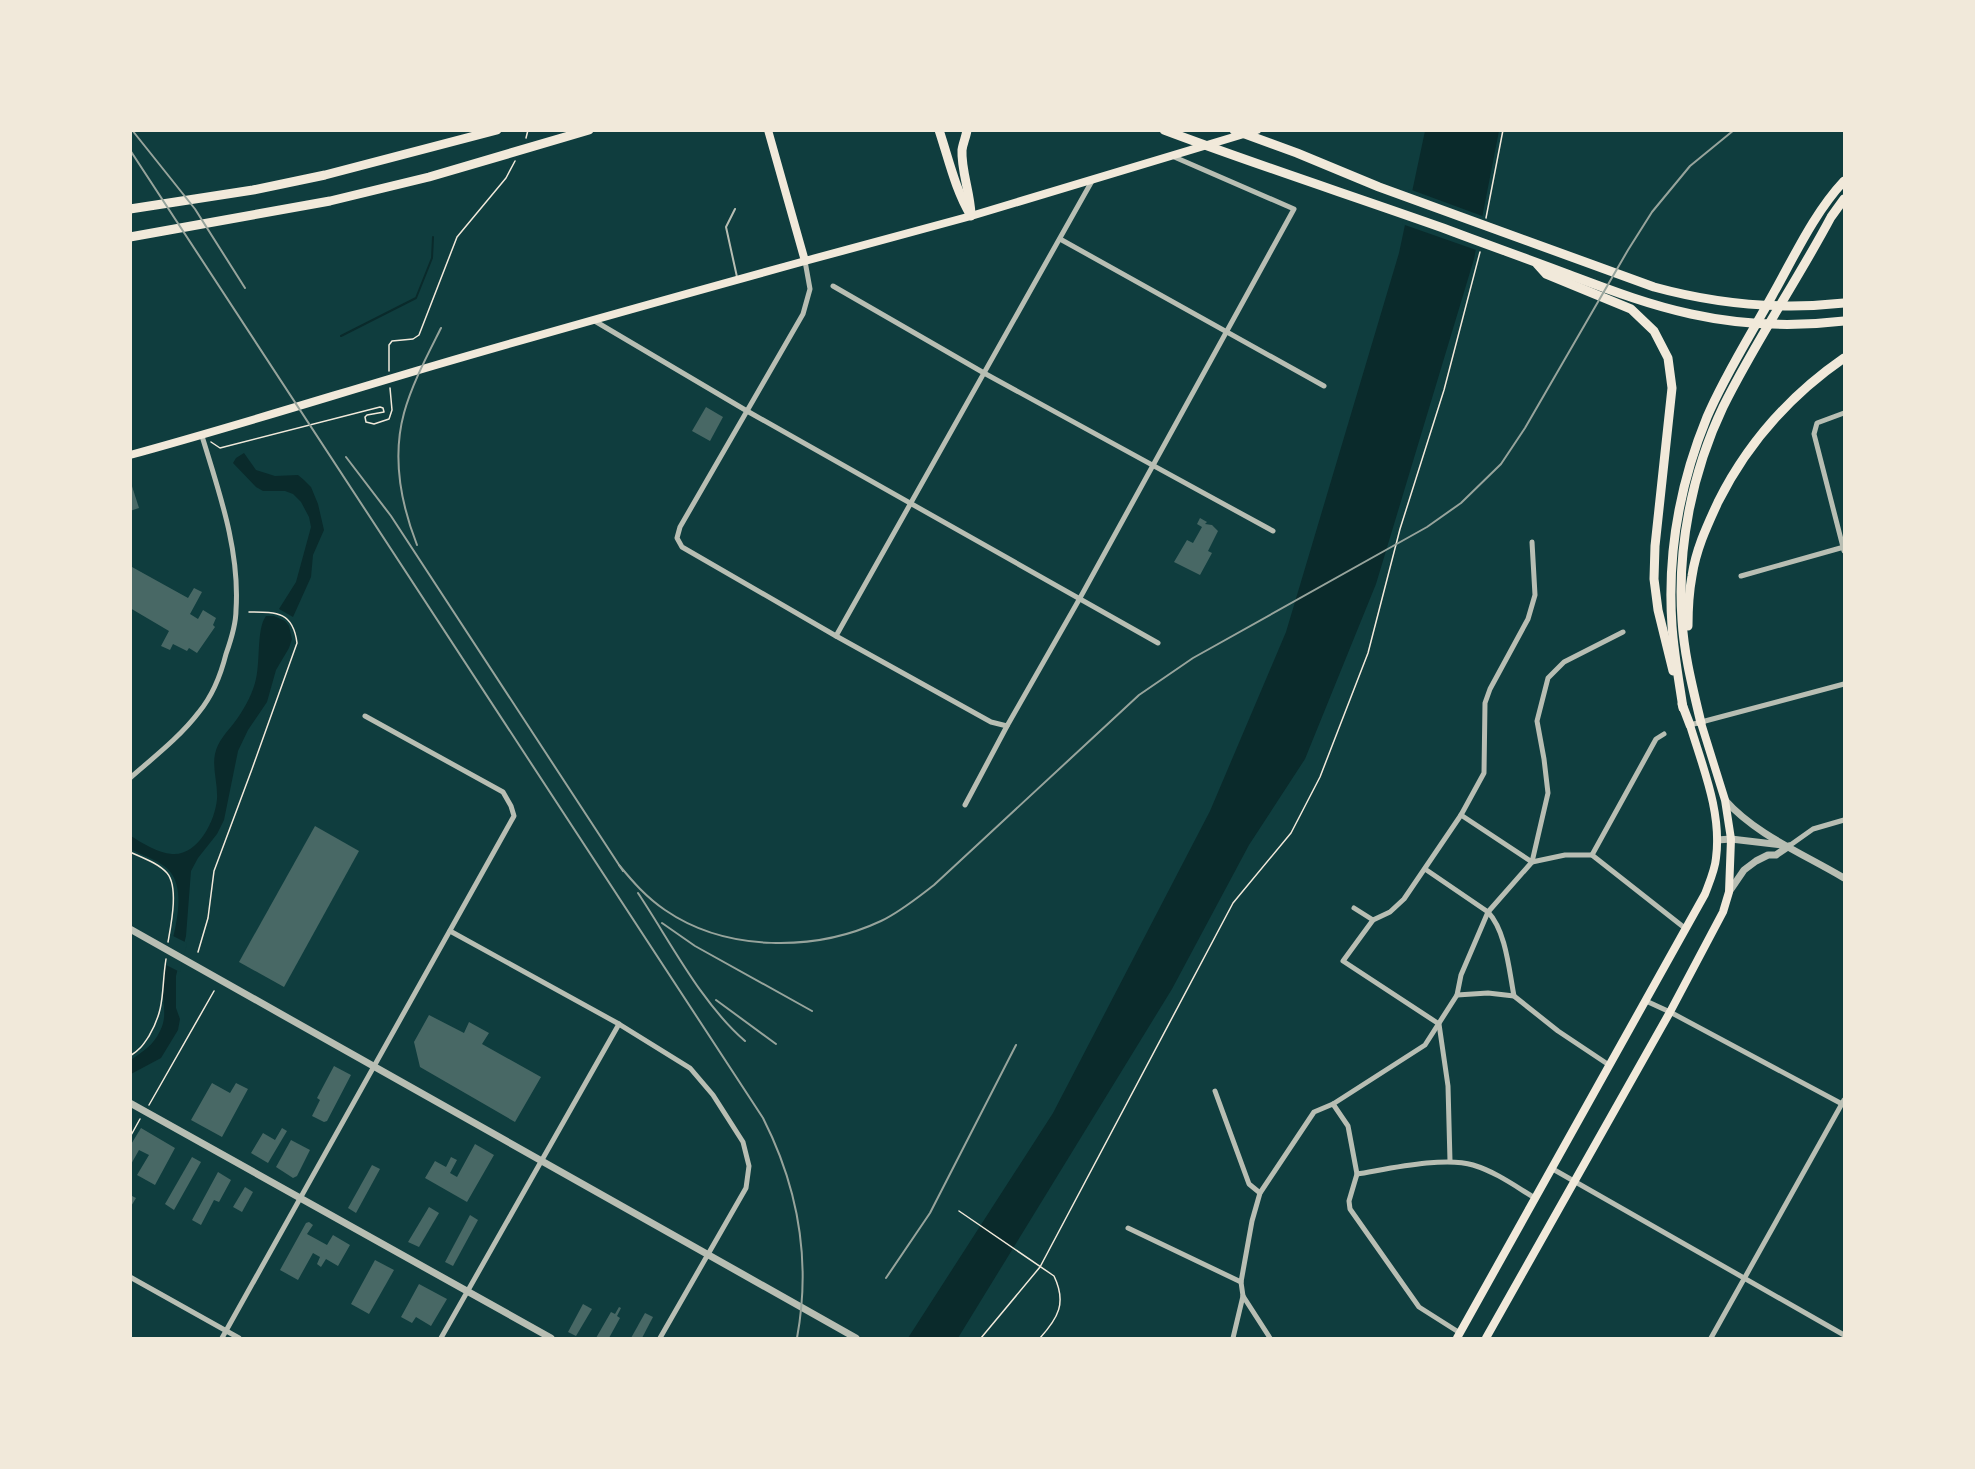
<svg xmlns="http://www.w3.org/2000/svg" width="1975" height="1469" viewBox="0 0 1975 1469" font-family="'DejaVu Sans',sans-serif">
	<rect width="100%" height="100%" fill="#0f3d3e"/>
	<g fill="#0a2a2b">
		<path d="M1425,131H1499L1474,259L1376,584L1305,759L1249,845L1172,989L958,1338H908L1053,1113L1210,811L1286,632L1399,253Z"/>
		<path d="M244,453L256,470L275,476L298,475L304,480L311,487L318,504L324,530L313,555L311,577L293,617L279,609L296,582L311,527L309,517L301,502L293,494L285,491H263L256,487L233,463L236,458Z"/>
		<path d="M266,616H274L285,621L289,626L292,639L289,648L276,670L267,702L248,730L238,751L224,820L217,834L198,858L191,871L186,936L176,976V1008L180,1019L178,1030L161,1058L131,1074V1060C143,1051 153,1046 160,1031C168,1016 162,1002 163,986C165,956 189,904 173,876C165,861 144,857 131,849V836C142,843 158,853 172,854C198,856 215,821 217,799C218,784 212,768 215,754C218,741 226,733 234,723C243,711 251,697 255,683C261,664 256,629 266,616Z"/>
	</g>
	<g fill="#0f3d3e">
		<path d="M1409,189L1485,217L1479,251L1402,224Z"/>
		<path d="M171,935L187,943L180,972L164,964Z"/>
	</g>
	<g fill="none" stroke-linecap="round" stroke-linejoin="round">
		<path stroke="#0a2a2b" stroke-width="2" d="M341,336L416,298L432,258L433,237"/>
	</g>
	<g fill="#486865">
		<path d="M706,407L723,417L710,441L692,431Z"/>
		<path d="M130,480L139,508L130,511Z"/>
		<path d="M1200,518L1207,522L1205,524L1212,525L1218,531L1208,551L1212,553L1200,575L1174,562L1187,540L1193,543L1202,527L1197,524Z"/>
		<path d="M132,567L188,598L194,588L202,592L190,614L198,619L203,610L216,618L213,625L215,627L197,653L189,648L187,651L173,644L170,650L161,646L169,631L130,608Z"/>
		<path d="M315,826L359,851L284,987L239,962Z"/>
		<path d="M429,1015L464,1033L469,1022L489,1033L482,1044L541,1077L515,1122L420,1067L414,1042Z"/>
		<path d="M334,1066L351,1075L327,1121L324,1122L312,1116L320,1100L317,1098Z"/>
		<path d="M212,1083L230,1093L236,1083L248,1089L222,1137L191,1120Z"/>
		<path d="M141,1128L175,1148L155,1185L137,1175L149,1155L139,1150L130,1166V1146Z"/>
		<path d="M282,1128L287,1131L268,1163L251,1153L263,1133L275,1140Z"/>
		<path d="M291,1140L310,1150L297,1176L293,1178L276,1167Z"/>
		<path d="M475,1144L494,1155L467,1202L425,1178L435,1161L446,1167L451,1157L457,1160L450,1173L457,1177Z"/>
		<path d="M192,1157L201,1162L174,1210L165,1204Z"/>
		<path d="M372,1165L380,1169L356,1213L348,1208Z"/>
		<path d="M218,1172L231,1180L219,1202L214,1200L201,1225L192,1220Z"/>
		<path d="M245,1187L253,1192L242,1212L233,1207Z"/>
		<path d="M130,1195L136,1198L130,1208Z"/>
		<path d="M429,1207L439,1213L419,1247L408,1242Z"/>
		<path d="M470,1215L478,1220L453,1266L445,1262Z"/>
		<path d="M309,1222L313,1225L307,1234L327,1245L333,1235L350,1245L338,1266L326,1259L321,1267L317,1264L320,1257L313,1253L298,1280L280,1270L306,1223Z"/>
		<path d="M375,1260L394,1270L369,1314L351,1304Z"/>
		<path d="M419,1284L447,1299L431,1326L416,1317L412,1323L401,1317Z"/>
		<path d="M583,1304L592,1309L576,1336L568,1332Z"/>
		<path d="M619,1307L621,1308L617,1316L620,1318L609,1338H596L611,1312L615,1314Z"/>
		<path d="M645,1313L653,1317L642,1338H631Z"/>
	</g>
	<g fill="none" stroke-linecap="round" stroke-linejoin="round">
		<g stroke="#f1e9da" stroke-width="1.5">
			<path d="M526,138L528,130"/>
			<path d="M1486,218L1503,130"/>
			<path d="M389,371V345L392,341L413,339L419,335L457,237L506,178L515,161"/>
			<path d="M211,442L220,448L380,407L383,408L384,412L367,415L365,417L366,422L374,424L389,419L392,410L390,388"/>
			<path d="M130,852C143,858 158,863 167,873C179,887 171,925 168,942"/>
			<path d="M198,952L208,918L214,871L252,769L297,643C293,611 276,612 249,612"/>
			<path d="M130,1056C140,1050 143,1045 149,1036C166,1007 161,990 166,959"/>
			<path d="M149,1105L214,991"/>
			<path d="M130,1137L140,1119"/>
			<path d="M959,1211L1054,1276C1067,1303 1058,1318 1040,1338"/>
			<path d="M981,1338L1040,1267L1233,903L1291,833L1320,777L1368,653L1400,529L1444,390L1480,252"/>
		</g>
		<path stroke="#b8beb3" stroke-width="2" d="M735,209L726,227L737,277"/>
		<g stroke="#b8beb3" stroke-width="5">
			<path d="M1060,239L1324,386"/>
			<path d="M805,261L810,289L803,314L680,527L677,538L682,547L836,636L991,722L1007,726"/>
			<path d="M833,286L984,373L1273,531"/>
			<path d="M593,320L747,411L1158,643"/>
			<path d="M1844,413L1817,423L1814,434L1844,551"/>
			<path d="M1741,576L1844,547"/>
			<path d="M836,636L1092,181"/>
			<path d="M1690,725L1844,684"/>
			<path d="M130,778C154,757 180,737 199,712C213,695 221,674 226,654C231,640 236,624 236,610C240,550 219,492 202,436"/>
			<path d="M965,805L1007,726L1080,598L1294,209L1172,156"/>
			<path d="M1461,815L1532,862L1548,793L1544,759L1537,721L1548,678L1564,662L1623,632"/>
			<path d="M1789,846L1813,829L1844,820"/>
			<path d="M1592,855L1656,739L1664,734"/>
			<path d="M1425,869L1488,912C1506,931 1509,970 1514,996"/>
			<path d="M1354,908L1373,920"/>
			<path d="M450,931L619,1024L690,1068L713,1095L743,1142L749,1166L746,1188L660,1338"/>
			<path d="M1457,995L1488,993L1514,996L1558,1031L1609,1065"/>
			<path d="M1646,1001L1670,1012L1844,1105"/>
			<path d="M1215,1091L1249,1184L1260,1193"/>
			<path d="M1333,1104L1348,1126L1357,1174L1349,1201L1350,1209L1419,1307L1460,1333"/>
			<path d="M1450,1161L1448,1086L1439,1024L1343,961L1373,920L1390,912L1404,899L1461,815L1484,773L1485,703L1490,689L1528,619L1535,595L1532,542"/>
			<path d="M1551,1168L1844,1335"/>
			<path d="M1357,1174C1388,1169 1444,1156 1473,1165C1496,1172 1515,1186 1535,1198"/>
			<path d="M1128,1228L1241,1282"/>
			<path d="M130,1277L239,1338"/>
			<path d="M1243,1296L1270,1338"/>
			<path d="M222,1338L514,816L511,806L503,792L365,716"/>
			<path d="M441,1338L619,1024"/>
			<path d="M1233,1338L1243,1296L1241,1282L1252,1221L1260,1193L1314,1112L1333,1104L1425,1045L1457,995L1461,975L1488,912L1532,862L1565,855H1592L1686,929"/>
			<path d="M1711,1338L1844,1100"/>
		</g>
		<g stroke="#b8beb3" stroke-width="7">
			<path d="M1725,800C1756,835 1804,854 1844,878"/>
			<path d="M1717,840L1731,839L1783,845"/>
			<path d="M1729,892L1744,870L1756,861L1768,855H1776L1789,846"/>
			<path d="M130,929L856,1338"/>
			<path d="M130,1103L551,1338"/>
		</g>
		<g stroke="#f1e9da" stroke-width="8">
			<path d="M130,455C233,427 334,395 436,365C559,329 682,295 805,261"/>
			<path d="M1457,1338L1705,894C1709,883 1715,870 1716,858C1722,813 1703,768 1690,725"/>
			<path d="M1486,1338L1670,1012L1723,912L1729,892L1731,839L1725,800L1701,723"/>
		</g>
		<path stroke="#f1e9da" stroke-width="8" d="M768,130L805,261L971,216L1257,130"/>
		<g stroke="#f1e9da" stroke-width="9">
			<path d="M939,130C949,160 955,189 971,216"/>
			<path d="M967,130C966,137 963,143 962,150C961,170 970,192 971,214"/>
			<path d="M1164,130C1257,165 1350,195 1443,228C1485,244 1528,259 1570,275C1610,290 1649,305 1691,314C1741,325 1794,327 1844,321"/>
			<path d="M1234,130L1297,153L1379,187L1654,287C1716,304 1780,310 1844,303"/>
			<path d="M130,209L253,190L325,175L497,130"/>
			<path d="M130,237L330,201L429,177L589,130"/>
			<path d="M1537,264L1546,274L1631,309L1654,331L1668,358L1672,388L1655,546L1654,579L1658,610L1673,671"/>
			<path d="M1688,626C1688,609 1689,592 1692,576C1696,549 1707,526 1718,502C1748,442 1789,396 1844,358"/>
			<path d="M1682,704L1690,725"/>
			<path d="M1683,708C1679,681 1674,654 1672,626C1667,555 1680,483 1707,417C1725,375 1750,336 1772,296C1794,257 1814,213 1844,181"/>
			<path d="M1701,723C1693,689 1684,655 1682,620C1677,548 1692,472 1723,407C1755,342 1797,281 1831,217L1844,199"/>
		</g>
		<g stroke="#97a49c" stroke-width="2">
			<path d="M132,130L195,209L245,288"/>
			<path d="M130,150L763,1118C798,1187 811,1262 797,1338"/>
			<path d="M346,457L391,516L623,871"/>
			<path d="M417,545C401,504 392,457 404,413C412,384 427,356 441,328"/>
			<path d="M619,865C633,882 646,897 665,910C726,952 815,952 881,921C900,912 917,898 934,885L1139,695L1193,658L1427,527L1461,503L1501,464L1525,428L1628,250L1652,212L1690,166L1734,130"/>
			<path d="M638,893C670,941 701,1003 745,1041"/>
			<path d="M662,923L695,946L812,1011"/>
			<path d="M716,1000L776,1044"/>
			<path d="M886,1278L930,1213L1016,1045"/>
		</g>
	</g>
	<rect width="1975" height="1469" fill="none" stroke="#f1e9da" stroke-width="264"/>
</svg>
